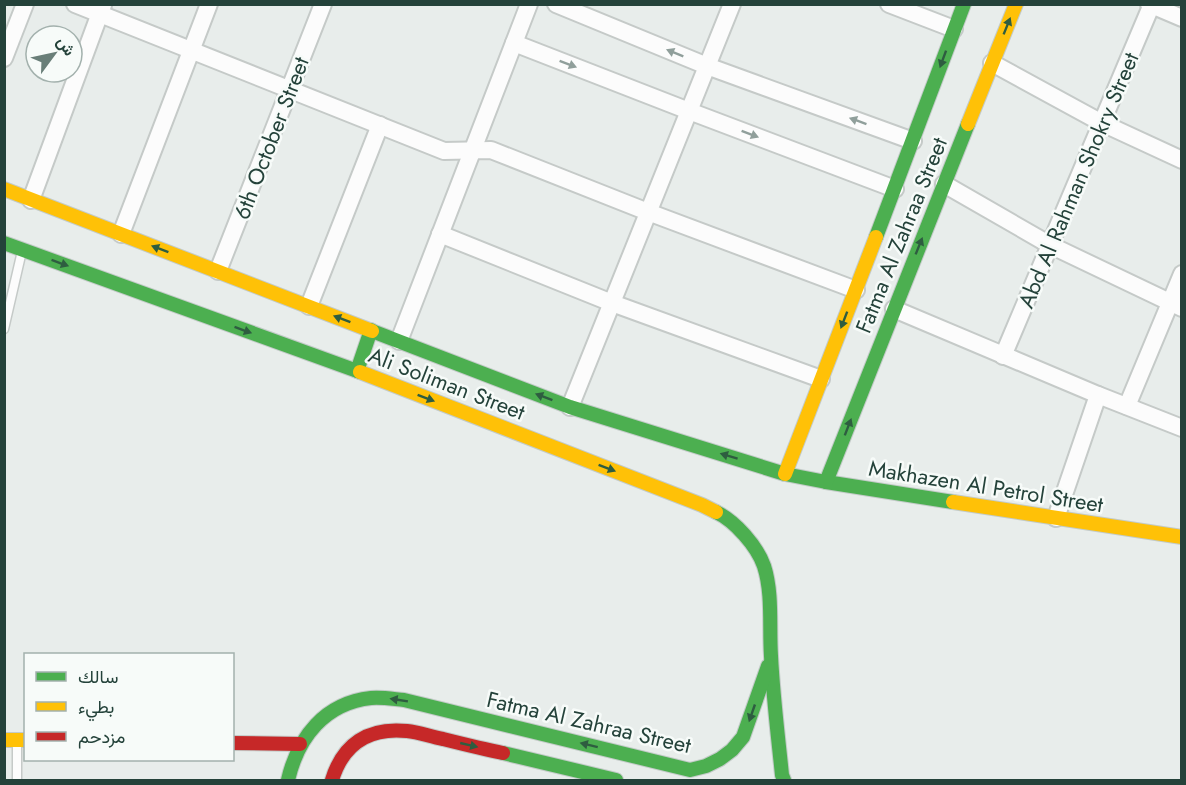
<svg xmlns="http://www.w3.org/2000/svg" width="1186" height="785" viewBox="0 0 1186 785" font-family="Jost,Vazirmatn,sans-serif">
	<rect width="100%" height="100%" fill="#e8edeb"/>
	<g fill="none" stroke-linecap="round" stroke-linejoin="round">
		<defs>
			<g id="lane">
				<path d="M4,329L22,251"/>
				<path d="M17,741V780"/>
			</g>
			<g id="street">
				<path d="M75,4L444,151L491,150L648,212L856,290"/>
				<path d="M556,4L707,66L913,141"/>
				<path d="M889,4L954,29"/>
				<path d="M1149,4L1182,18"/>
				<path d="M514,43L689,111L895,189"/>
				<path d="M4,58L25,4"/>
				<path d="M992,63L1102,123L1182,160"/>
				<path d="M944,184L1050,245L1182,308"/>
				<path d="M31,200L103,5"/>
				<path d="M121,234L209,4"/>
				<path d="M440,234L612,303L821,379"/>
				<path d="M218,271L323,4"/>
				<path d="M309,306L380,125"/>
				<path d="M894,309L1098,395L1182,428"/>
				<path d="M399,341L529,4"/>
				<path d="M1003,356L1152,4"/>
				<path d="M1127,406L1182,274"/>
				<path d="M570,407L732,4"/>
				<path d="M1056,518L1098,395"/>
			</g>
			<g id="fast">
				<path d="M876,237L964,4"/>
				<path d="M4,243L360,372"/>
				<path d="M372,331L570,407L785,474L826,482L953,502"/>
				<path d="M357,371L371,330"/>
				<path d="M826,482L968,124"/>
				<path d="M716,512C735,521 757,546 764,566C773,594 769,627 771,656C773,696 778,736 782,775L784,780"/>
				<path d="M503,753L616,780"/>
				<path d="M288,780C298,737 325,703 371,698C382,697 393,699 404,700L690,770L706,766L720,759L732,750L743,737L768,666"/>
			</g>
			<g id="slow">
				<path d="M968,124L1016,4"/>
				<path d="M4,189L372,331"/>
				<path d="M360,372L702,505L716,512"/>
				<path d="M785,474L876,237"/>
				<path d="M953,502L1182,537"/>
				<path d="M4,740H26"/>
			</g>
			<g id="jam">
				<path d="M232,743L300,744"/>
				<path d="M332,780C343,744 368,727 407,731C419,732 431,737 443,739C463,744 483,749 503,753"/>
			</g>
		</defs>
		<use href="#lane" stroke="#c5cac8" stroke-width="11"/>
		<use href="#street" stroke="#c5cac8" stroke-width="20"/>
		<use href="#fast" stroke="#c3cbc8" stroke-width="16"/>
		<use href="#slow" stroke="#c3cbc8" stroke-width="16"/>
		<use href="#jam" stroke="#c3cbc8" stroke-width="16"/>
		<use href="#lane" stroke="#fcfcfc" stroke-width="8"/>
		<use href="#street" stroke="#fcfcfc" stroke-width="16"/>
		<use href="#fast" stroke="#4caf50" stroke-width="14"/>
		<use href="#slow" stroke="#ffc107" stroke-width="14"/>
		<use href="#jam" stroke="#c62828" stroke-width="14"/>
	</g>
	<defs><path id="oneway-solid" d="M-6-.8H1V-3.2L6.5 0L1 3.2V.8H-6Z" transform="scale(1.5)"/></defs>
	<g fill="#2e5d40">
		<use href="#oneway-solid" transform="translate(1007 26) rotate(-68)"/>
		<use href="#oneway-solid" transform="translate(943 59) rotate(110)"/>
		<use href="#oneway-solid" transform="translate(919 246) rotate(-68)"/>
		<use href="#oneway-solid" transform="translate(160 249) rotate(-159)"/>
		<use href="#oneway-solid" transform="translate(60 263) rotate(20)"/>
		<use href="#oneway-solid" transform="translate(342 319) rotate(-159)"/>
		<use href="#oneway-solid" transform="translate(844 320) rotate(111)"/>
		<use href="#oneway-solid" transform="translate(243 330) rotate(20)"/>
		<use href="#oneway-solid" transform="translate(544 397) rotate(-159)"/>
		<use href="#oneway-solid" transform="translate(426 398) rotate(21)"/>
		<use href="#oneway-solid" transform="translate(848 427) rotate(-69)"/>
		<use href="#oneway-solid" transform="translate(729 456) rotate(-163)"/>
		<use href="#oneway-solid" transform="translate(607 468) rotate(21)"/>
		<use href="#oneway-solid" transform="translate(399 700) rotate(-171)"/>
		<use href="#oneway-solid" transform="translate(752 713) rotate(109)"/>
		<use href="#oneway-solid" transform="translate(469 745) rotate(13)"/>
		<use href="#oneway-solid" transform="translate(589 745) rotate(-166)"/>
	</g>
	<g fill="#909f9b">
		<use href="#oneway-solid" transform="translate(675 53) rotate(-158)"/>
		<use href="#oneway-solid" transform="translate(568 64) rotate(21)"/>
		<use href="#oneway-solid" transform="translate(858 121) rotate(-160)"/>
		<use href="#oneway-solid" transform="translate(750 134) rotate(21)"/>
	</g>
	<g text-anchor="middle" stroke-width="5" stroke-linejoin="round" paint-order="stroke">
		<g font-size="22" fill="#24423a" stroke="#f7fbf9">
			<text transform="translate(271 138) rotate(-69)" y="8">6th October Street</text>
			<text transform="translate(1078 180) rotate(-67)" y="8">Abd Al Rahman Shokry Street</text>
			<text transform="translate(901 235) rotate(-68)" y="8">Fatma Al Zahraa Street</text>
			<text transform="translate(447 383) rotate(21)" y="8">Ali Soliman Street</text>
			<text transform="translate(986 486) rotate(9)" y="8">Makhazen Al Petrol Street</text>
			<text transform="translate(589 722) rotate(13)" y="8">Fatma Al Zahraa Street</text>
		</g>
	</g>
	<rect width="1186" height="785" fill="none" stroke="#24423a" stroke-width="12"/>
	<rect x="24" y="653" width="210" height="108" fill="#f7fbf9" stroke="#a3b1ad" stroke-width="1.5"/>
	<rect x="36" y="672" width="30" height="9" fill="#4caf50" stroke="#a3b1ad" stroke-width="1.5"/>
	<text x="78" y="683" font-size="18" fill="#24423a">سالك</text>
	<rect x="36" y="702" width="30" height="9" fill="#ffc107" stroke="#a3b1ad" stroke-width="1.5"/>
	<text x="78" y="713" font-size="18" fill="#24423a">بطيء</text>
	<rect x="36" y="732" width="30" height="9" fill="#c62828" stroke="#a3b1ad" stroke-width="1.5"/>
	<text x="78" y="743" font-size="18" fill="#24423a">مزدحم</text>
	<g transform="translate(54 54) rotate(57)"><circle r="28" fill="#f7fbf9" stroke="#a3b1ad" stroke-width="1.5"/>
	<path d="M0-4.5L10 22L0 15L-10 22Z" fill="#697e78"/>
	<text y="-9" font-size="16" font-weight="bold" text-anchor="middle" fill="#24423a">ش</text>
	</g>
</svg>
